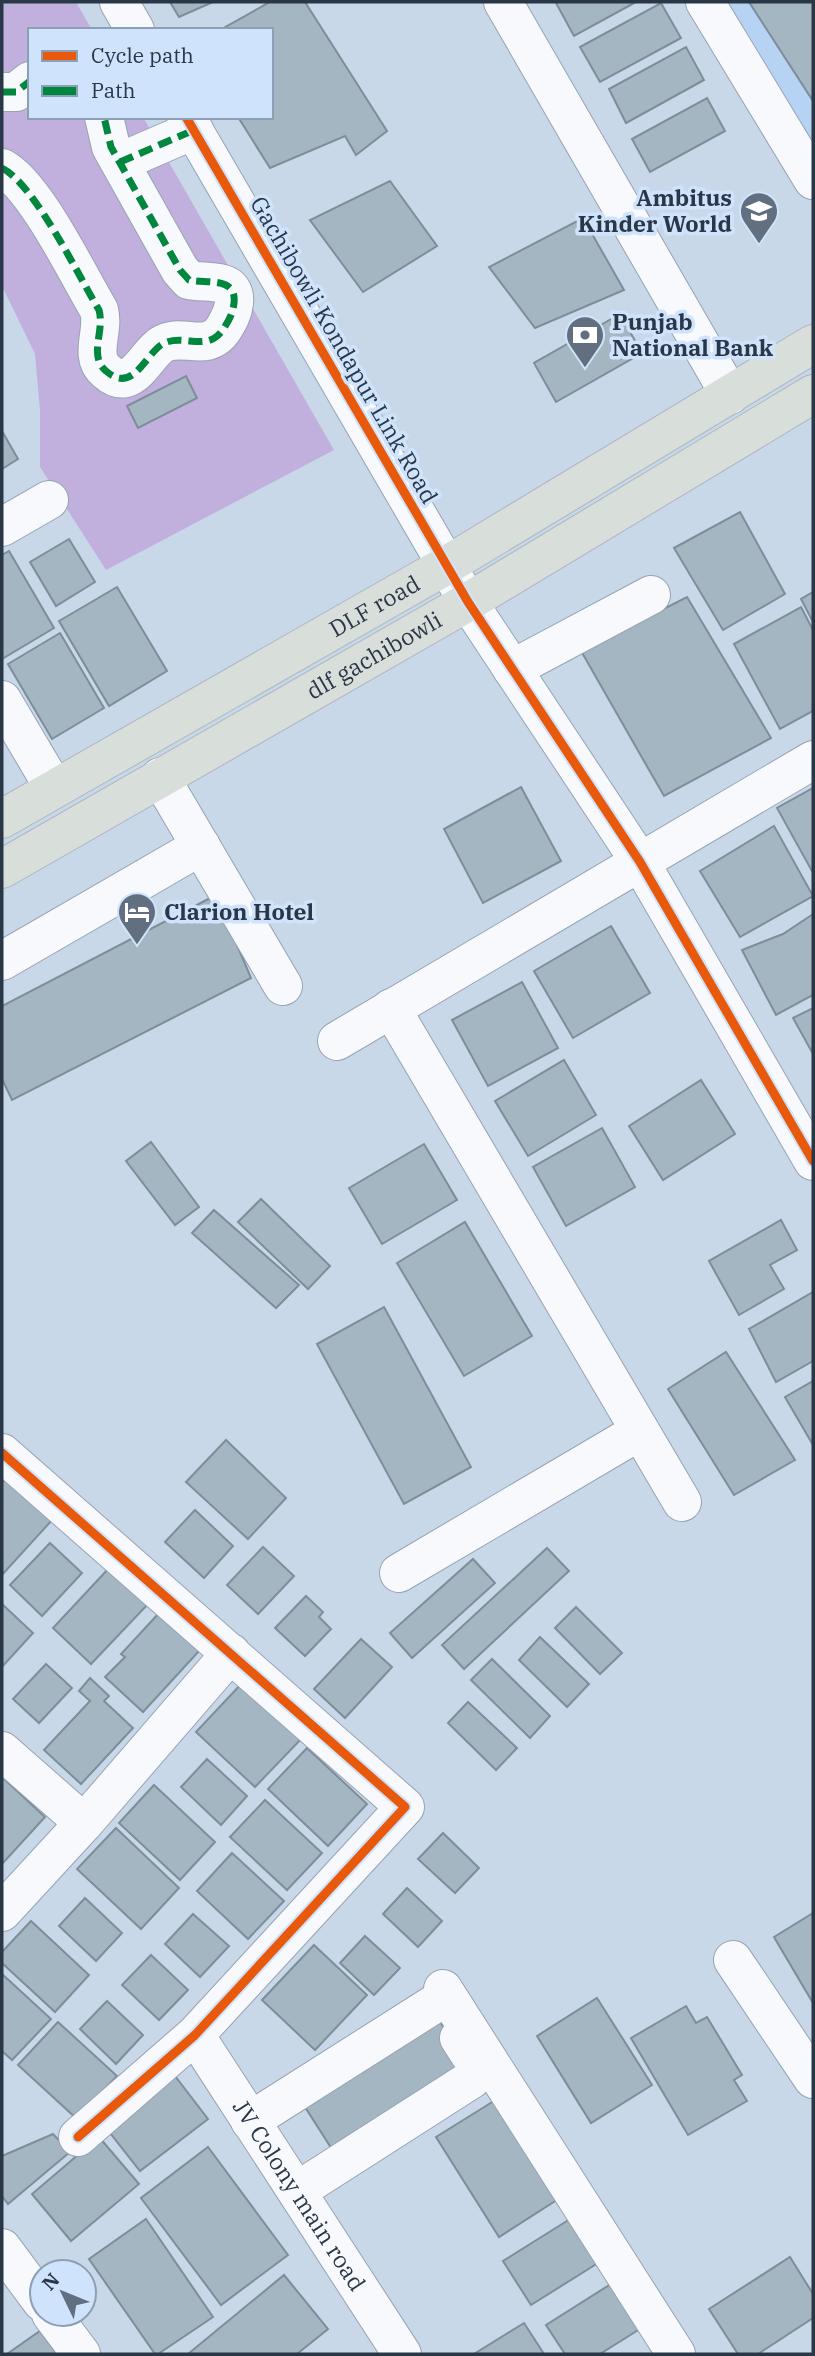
<svg xmlns="http://www.w3.org/2000/svg" width="815" height="2356" viewBox="0 0 815 2356" font-family="'IBM Plex Serif',serif">
	<rect width="100%" height="100%" fill="#c8d8e9"/>
	<path fill="#b6d3f4" d="M684,2H813V202Z"/>
	<path fill="#c1b0dd" d="M2,2H76L92,30H30V117H143L334,450L106,570L40,467V411L35,354L2,286Z"/>
	<g fill="#a5b6c3" stroke="#7d8e9a" stroke-width="2">
		<path d="M170,2H213L179,17Z"/>
		<path d="M270,2H305L387,131L356,155L345,136L270,168L238,117H271V30H220Z"/>
		<path d="M558,2H636L574,36L556,3Z"/>
		<path d="M749,2H813V101Z"/>
		<path d="M661,3L681,38L600,82L580,47Z"/>
		<path d="M686,47L704,80L626,123L609,89Z"/>
		<path d="M707,98L725,131L650,172L632,139Z"/>
		<path d="M390,181L437,246L363,292L310,220Z"/>
		<path d="M583,218L624,290L535,328L489,267Z"/>
		<path d="M620,314L642,353L556,402L534,363Z"/>
		<path d="M186,376L197,398L138,428L127,406Z"/>
		<path d="M2,431L18,459L2,469Z"/>
		<path d="M740,512L785,594L723,630L674,548Z"/>
		<path d="M69,539L95,582L56,606L30,562Z"/>
		<path d="M9,551L54,628L2,659V555Z"/>
		<path d="M117,587L167,671L109,706L59,621Z"/>
		<path d="M813,592V622L801,599Z"/>
		<path d="M687,597L771,738L664,796L581,651Z"/>
		<path d="M801,607L813,630V711L780,729L734,644Z"/>
		<path d="M60,633L104,708L52,739L8,664Z"/>
		<path d="M521,787L561,861L483,903L444,829Z"/>
		<path d="M813,788V873L777,808Z"/>
		<path d="M774,826L813,896L740,937L700,871Z"/>
		<path d="M216,895L251,978L12,1100L2,1079V1006Z"/>
		<path d="M813,914V995L776,1015L742,950L783,934Z"/>
		<path d="M611,926L650,993L573,1038L534,971Z"/>
		<path d="M522,982L558,1048L488,1086L452,1020Z"/>
		<path d="M813,1008V1054L793,1018Z"/>
		<path d="M564,1060L596,1115L528,1156L495,1101Z"/>
		<path d="M701,1080L735,1134L663,1180L629,1126Z"/>
		<path d="M602,1128L635,1187L566,1226L533,1167Z"/>
		<path d="M151,1142L199,1207L175,1225L126,1161Z"/>
		<path d="M424,1144L457,1200L382,1244L349,1188Z"/>
		<path d="M261,1199L330,1266L308,1289L238,1222Z"/>
		<path d="M214,1210L299,1285L276,1308L192,1233Z"/>
		<path d="M781,1220L797,1250L770,1265L784,1289L739,1315L709,1261Z"/>
		<path d="M465,1222L532,1336L464,1376L397,1263Z"/>
		<path d="M813,1292V1361L776,1382L749,1329Z"/>
		<path d="M384,1307L471,1467L404,1504L317,1344Z"/>
		<path d="M726,1352L795,1460L734,1495L668,1389Z"/>
		<path d="M813,1381V1445L785,1397Z"/>
		<path d="M226,1440L286,1498L248,1539L186,1482Z"/>
		<path d="M8,1476L53,1519L2,1575V1483Z"/>
		<path d="M195,1510L233,1546L204,1578L165,1542Z"/>
		<path d="M50,1543L82,1573L42,1616L10,1585Z"/>
		<path d="M263,1547L294,1576L258,1614L227,1585Z"/>
		<path d="M547,1548L569,1571L464,1669L442,1645Z"/>
		<path d="M473,1559L495,1583L412,1658L390,1633Z"/>
		<path d="M110,1567L149,1603L91,1664L53,1628Z"/>
		<path d="M306,1596L323,1612L319,1617L331,1629L305,1656L275,1628Z"/>
		<path d="M2,1604L33,1633L2,1667Z"/>
		<path d="M576,1607L622,1653L600,1674L555,1628Z"/>
		<path d="M159,1613L199,1651L143,1712L105,1677L125,1657L121,1654Z"/>
		<path d="M540,1637L589,1684L567,1707L519,1660Z"/>
		<path d="M361,1639L392,1667L345,1718L314,1689Z"/>
		<path d="M492,1659L550,1716L530,1738L471,1680Z"/>
		<path d="M46,1664L72,1688L39,1723L13,1699Z"/>
		<path d="M90,1678L109,1696L104,1701L133,1728L81,1784L44,1750L90,1701L79,1691Z"/>
		<path d="M244,1681L303,1737L255,1787L196,1732Z"/>
		<path d="M468,1702L517,1748L496,1770L448,1723Z"/>
		<path d="M307,1748L367,1804L328,1846L268,1789Z"/>
		<path d="M207,1759L247,1796L221,1825L181,1787Z"/>
		<path d="M2,1777L45,1817L3,1863L2,1861Z"/>
		<path d="M154,1785L215,1842L180,1880L119,1823Z"/>
		<path d="M265,1800L322,1853L287,1890L230,1837Z"/>
		<path d="M116,1828L179,1888L141,1929L77,1869Z"/>
		<path d="M443,1833L479,1868L455,1893L418,1859Z"/>
		<path d="M232,1853L284,1901L248,1939L197,1891Z"/>
		<path d="M407,1888L442,1921L418,1947L383,1914Z"/>
		<path d="M85,1898L122,1933L96,1961L59,1926Z"/>
		<path d="M813,1913V2003L774,1937Z"/>
		<path d="M193,1914L229,1946L200,1977L165,1944Z"/>
		<path d="M31,1921L89,1975L55,2012L2,1963V1952Z"/>
		<path d="M365,1936L400,1968L374,1995L340,1963Z"/>
		<path d="M314,1945L367,1995L315,2050L262,2000Z"/>
		<path d="M151,1955L188,1990L159,2020L122,1985Z"/>
		<path d="M2,1974L51,2019L12,2060L2,2051Z"/>
		<path d="M597,1998L652,2085L591,2123L537,2036Z"/>
		<path d="M107,2001L143,2035L116,2064L80,2029Z"/>
		<path d="M686,2006L696,2023L707,2017L742,2075L734,2080L747,2101L688,2135L631,2038Z"/>
		<path d="M439,2020L471,2071L337,2157L305,2107Z"/>
		<path d="M58,2022L117,2076L77,2119L18,2065Z"/>
		<path d="M172,2072L208,2119L140,2171L103,2124Z"/>
		<path d="M497,2099L560,2198L499,2237L436,2137Z"/>
		<path d="M53,2134L70,2152L8,2204L2,2196V2156Z"/>
		<path d="M99,2137L139,2184L71,2241L32,2194Z"/>
		<path d="M208,2147L288,2255L221,2305L141,2198Z"/>
		<path d="M146,2219L213,2317L158,2354H155L89,2259Z"/>
		<path d="M570,2219L598,2263L531,2305L503,2261Z"/>
		<path d="M790,2257L813,2294V2318L758,2354H738L709,2309Z"/>
		<path d="M284,2275L328,2329L297,2354H188Z"/>
		<path d="M614,2282L643,2327L600,2354H565L546,2325Z"/>
		<path d="M524,2323L544,2354H474Z"/>
		<path d="M40,2331L57,2354H7Z"/>
	</g>
	<g fill="none" stroke-linecap="round" stroke-linejoin="round">
		<defs>
			<g id="minor">
				<path d="M119,2L135,30"/>
				<path d="M503,2L730,395"/>
				<path d="M705,2L813,180"/>
				<path d="M2,92H16L30,81"/>
				<path d="M186,117L468,602L640,862L813,1161"/>
				<path d="M120,162L194,130"/>
				<path d="M2,168C35,185 78,275 99,310C105,331 88,356 106,371C132,394 144,357 161,345C182,331 207,355 224,328C229,320 233,313 234,303C237,276 206,284 189,280L180,270L111,147L104,117"/>
				<path d="M2,527L49,500"/>
				<path d="M512,669L651,595"/>
				<path d="M2,700L54,788"/>
				<path d="M160,777L283,986"/>
				<path d="M2,961L201,846"/>
				<path d="M391,1008L682,1502"/>
				<path d="M337,1041L813,760"/>
				<path d="M2,1453L405,1807L195,2035L78,2137"/>
				<path d="M399,1573L640,1431"/>
				<path d="M2,1751L84,1823"/>
				<path d="M2,1912L84,1823L231,1653"/>
				<path d="M733,1960L813,2079"/>
				<path d="M443,1989L676,2354"/>
				<path id="s1" d="M195,2035L402,2354"/>
				<path d="M250,2121L447,1996"/>
				<path d="M297,2191L472,2079L476,2074L477,2066L459,2038"/>
				<path d="M2,2248L42,2302"/>
				<path d="M51,2314L81,2354"/>
			</g>
			<g id="major">
				<path id="s2" d="M2,819L447,565L813,344"/>
				<path id="s3" d="M2,869L468,602L813,394"/>
			</g>
		</defs>
		<use href="#minor" stroke="#96a3b2" stroke-width="40"/>
		<use href="#major" stroke="#adb6c1" stroke-width="40"/>
		<use href="#minor" stroke="#f7f9fc" stroke-width="38"/>
		<use href="#major" stroke="#d8deda" stroke-width="38"/>
		<g stroke="#00873e" stroke-width="7" stroke-dasharray="14 7" stroke-linecap="butt">
			<path d="M2,92H16L30,81"/>
			<path d="M120,162L194,130"/>
			<path d="M2,168C35,185 78,275 99,310C105,331 88,356 106,371C132,394 144,357 161,345C182,331 207,355 224,328C229,320 233,313 234,303C237,276 206,284 189,280L180,270L111,147L104,117"/>
		</g>
		<defs>
			<g id="cycleway">
				<path d="M186,117L468,602L640,862L813,1161"/>
				<path d="M2,1453L405,1807L195,2035L78,2137"/>
			</g>
		</defs>
		<use href="#cycleway" stroke="#cfe4fc" stroke-width="13"/>
		<use href="#cycleway" stroke="#e8590c" stroke-width="9"/>
	</g>
	<defs>
		<symbol id="school-pin" viewBox="-11 -11 22 30"><path d="M0 17L-7.5 6A9.5 9.5 0 1 1 7.5 6Z" fill="#616f80" stroke="#cfe4fc"/><path d="M0-5L7-2L0 1L-7-2ZM-4 1L0 2.5L4 1V4Q0 6-4 4Z" fill="#fff"/></symbol>
		<symbol id="bank-pin" viewBox="-11 -11 22 30"><path d="M0 17L-7.5 6A9.5 9.5 0 1 1 7.5 6Z" fill="#616f80" stroke="#cfe4fc"/><path d="M-6-4H6V4H-6ZM0-2.3a2.3 2.3 0 1 0 0 4.6a2.3 2.3 0 1 0 0-4.6Z" fill="#fff"/></symbol>
		<symbol id="hotel-pin" viewBox="-11 -11 22 30"><path d="M0 17L-7.5 6A9.5 9.5 0 1 1 7.5 6Z" fill="#616f80" stroke="#cfe4fc"/><path d="M-6-4.5h1.5V1H6V5H4.5V3h-9V5H-6ZM-4 0a1.8 1.8 0 1 1 3.6 0ZM.5 0V-2.5h3Q6-2.5 6 0Z" fill="#fff"/></symbol>
	</defs>
	<g fill-rule="evenodd">
		<use href="#school-pin" x="737" y="189" width="44" height="60"/>
		<use href="#bank-pin" x="563" y="313" width="44" height="60"/>
		<use href="#hotel-pin" x="115" y="890" width="44" height="60"/>
	</g>
	<g text-anchor="middle" stroke-width="7" stroke-linejoin="round" paint-order="stroke">
		<g font-size="23" font-weight="bold" fill="#293747" stroke="#cfe4fc" text-anchor="start">
			<text x="732" y="206" text-anchor="end">Ambitus<tspan x="732" dy="26">Kinder World</tspan></text>
			<text x="612" y="330">Punjab<tspan x="612" dy="26">National Bank</tspan></text>
			<text x="164" y="920">Clarion Hotel</text>
		</g>
		<g font-size="23" fill="#293747" stroke="#cfe4fc">
			<text transform="translate(344 350) rotate(60)" y="8">Gachibowli Kondapur Link Road</text>
			<text dy="8" stroke="none"><textPath href="#s2" startOffset="429">DLF road</textPath></text>
			<text dy="8" stroke="none"><textPath href="#s3" startOffset="429">dlf gachibowli</textPath></text>
			<text dy="8" stroke="none"><textPath href="#s1" startOffset="191">JV Colony main road</textPath></text>
		</g>
	</g>
	<rect width="815" height="2356" fill="none" stroke="#293747" stroke-width="7"/>
	<rect x="28" y="28" width="245" height="91" fill="#cfe4fc" stroke="#8d9fb4" stroke-width="2"/>
	<rect x="42" y="51" width="35" height="10" fill="#e8590c" stroke="#8d9fb4" stroke-width="2"/>
	<text x="91" y="63" font-size="21" fill="#293747">Cycle path</text>
	<rect x="42" y="86" width="35" height="10" fill="#00873e" stroke="#8d9fb4" stroke-width="2"/>
	<text x="91" y="98" font-size="21" fill="#293747">Path</text>
	<g transform="translate(63 2293) rotate(313)"><circle r="33" fill="#cfe4fc" stroke="#8d9fb4" stroke-width="2"/>
	<path d="M0-5L12 26L0 18L-12 26Z" fill="#616f80"/>
	<text y="-10" font-size="19" font-weight="bold" text-anchor="middle" fill="#293747">N</text>
	</g>
</svg>
